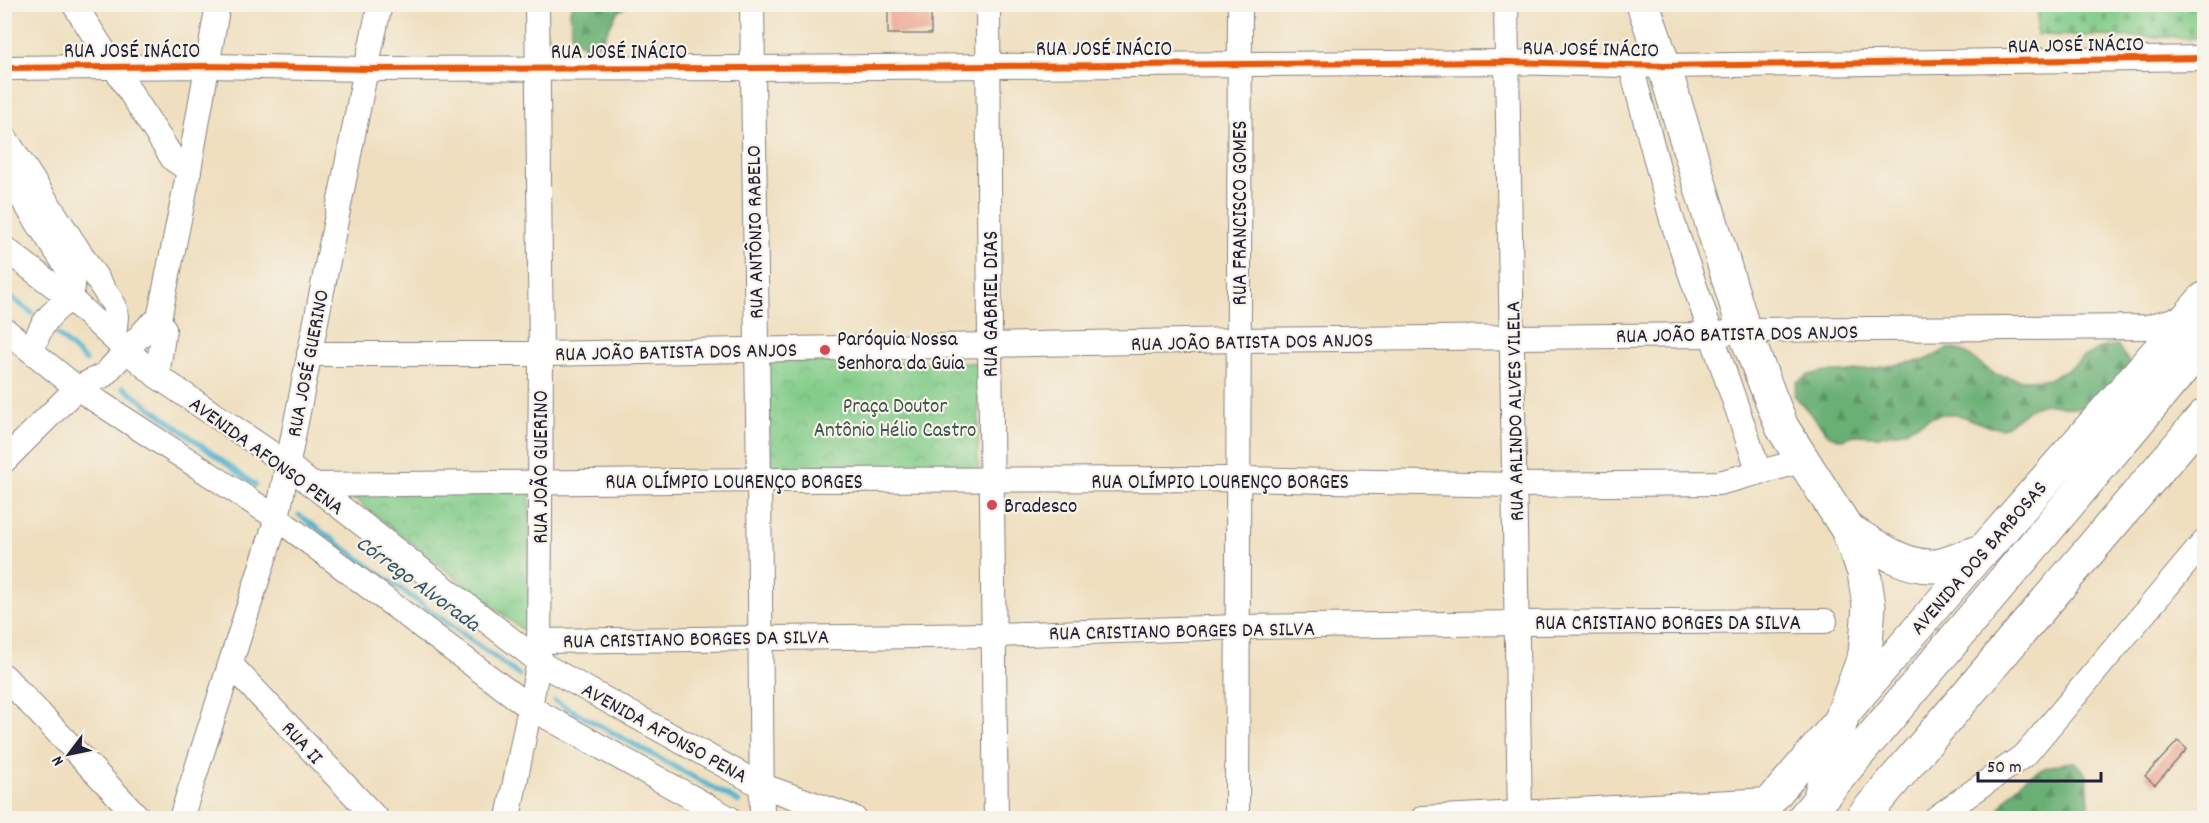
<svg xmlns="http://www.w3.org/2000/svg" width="2209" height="823" viewBox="0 0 2209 823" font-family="Dekko,sans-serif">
	<defs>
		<pattern id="forest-firs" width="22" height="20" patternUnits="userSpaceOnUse" patternTransform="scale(1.5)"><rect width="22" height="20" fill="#6ab075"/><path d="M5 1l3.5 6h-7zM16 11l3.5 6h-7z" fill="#578f61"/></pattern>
		<pattern id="cemetery-stones" width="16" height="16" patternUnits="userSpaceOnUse" patternTransform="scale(1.5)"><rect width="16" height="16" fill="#83cc89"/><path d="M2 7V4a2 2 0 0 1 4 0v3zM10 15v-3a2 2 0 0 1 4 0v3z" fill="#71af77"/></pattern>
		<pattern id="park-crowns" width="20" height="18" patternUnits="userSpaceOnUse" patternTransform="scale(1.5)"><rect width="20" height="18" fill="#83cc89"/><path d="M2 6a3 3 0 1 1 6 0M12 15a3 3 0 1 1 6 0" fill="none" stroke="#71af77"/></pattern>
	</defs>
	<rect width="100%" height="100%" fill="#f7f3e8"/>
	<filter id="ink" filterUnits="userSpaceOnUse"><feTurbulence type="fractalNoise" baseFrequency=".0167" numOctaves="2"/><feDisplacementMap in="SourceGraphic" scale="12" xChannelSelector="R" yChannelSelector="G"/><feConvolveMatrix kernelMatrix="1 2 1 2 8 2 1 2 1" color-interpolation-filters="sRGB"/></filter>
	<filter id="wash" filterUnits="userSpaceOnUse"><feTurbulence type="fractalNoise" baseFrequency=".008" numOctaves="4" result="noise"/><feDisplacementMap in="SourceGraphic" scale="24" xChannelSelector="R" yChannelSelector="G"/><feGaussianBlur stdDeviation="1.35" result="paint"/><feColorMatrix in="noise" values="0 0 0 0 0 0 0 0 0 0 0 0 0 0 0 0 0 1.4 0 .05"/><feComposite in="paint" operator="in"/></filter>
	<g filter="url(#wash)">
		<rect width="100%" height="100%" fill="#efdfbf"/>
		<g fill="url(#forest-firs)" stroke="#466958" stroke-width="1.5">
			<path d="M572,5V4L630,5C626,7 620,9 618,12C605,28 602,65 572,37L570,11Z"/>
			<path d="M2117,345L2132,366C2122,375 2095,402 2085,406C2072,412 2061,403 2048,404C2029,405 2017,419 2003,428L1990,427L1956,414H1943L1929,418L1906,430L1892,434L1877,436L1854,435L1842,439L1830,436L1794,395L1797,382L1809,375L1822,372H1850L1926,360L1949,348L1962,351L1995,374L2022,380L2049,379L2073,366L2082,358L2104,347Z"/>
			<path d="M2075,762L2087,775L2090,818H1993C2016,783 2031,765 2075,762Z"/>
		</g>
		<path fill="url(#cemetery-stones)" stroke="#527762" stroke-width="1.5" d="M2038,5H2204V38L2037,35Z"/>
		<g fill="url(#park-crowns)" stroke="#527762" stroke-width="1.5">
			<path d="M767,361L979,363L978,471H771Z"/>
			<path d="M530,491L528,634L347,493Z"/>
		</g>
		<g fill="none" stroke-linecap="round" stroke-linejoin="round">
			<g stroke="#4fb2ce" stroke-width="5">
				<path d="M4,292L32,313"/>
				<path d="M57,334L86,361"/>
				<path d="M123,387L255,485"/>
				<path d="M299,515L519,675"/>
				<path d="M555,701L739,802"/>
			</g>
		</g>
		<g id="blocks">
			<g fill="#eb9b85">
				<rect x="888" y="4" width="43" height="30"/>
				<path d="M2178,741L2187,749L2155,785L2145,776Z"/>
			</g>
		</g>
	</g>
	<g filter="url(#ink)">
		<use href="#blocks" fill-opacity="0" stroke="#88807d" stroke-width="1.5"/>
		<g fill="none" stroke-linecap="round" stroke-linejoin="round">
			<defs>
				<g id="minor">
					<path d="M74,4L173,159L189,170"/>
					<path d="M752,4L759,480L762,818"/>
					<path d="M988,4L990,347L996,818"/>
					<path d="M1506,4L1520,818"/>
					<path d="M1631,66L1672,220L1759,472"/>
					<path d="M4,68L208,66L366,69L752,68L1507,62L1664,66L2204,58"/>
					<path d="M4,136L114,305L116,316L114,337"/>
					<path d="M4,171L72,275L73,285L71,299C50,311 37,328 33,352"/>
					<path d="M4,248L71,299L126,350L157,376L287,464L312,485L545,666L760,785L854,818"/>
					<path d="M4,329L77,388L277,518L529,707L729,818"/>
					<path d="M309,354H541L1239,340L1712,335L1744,330L2147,327L2192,315"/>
					<path d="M157,376L164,329L159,319L189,170L218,4"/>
					<path d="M4,461L77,388L104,375L149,326L159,319"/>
					<path d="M312,485L759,480L1239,479L1515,485L1719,483L1802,461"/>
					<path d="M539,641L994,635L1238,627L1517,623L1825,621"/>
					<path d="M231,665L376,818"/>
					<path d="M4,676L139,818"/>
					<path d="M181,818L277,518L366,69L380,4"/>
					<path d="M508,818L539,661L541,354L537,4"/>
					<path d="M1237,818L1240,4"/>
					<path d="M1423,818L1770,800"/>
					<path d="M1936,818L2026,754L2204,542"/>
				</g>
				<path id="major" d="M1756,818L1984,550"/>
				<g id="highway">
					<path d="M1643,4L1664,66L1744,330L1782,427L1847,529L1864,572L1869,606L1865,654L1843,714L1819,800"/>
					<path d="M1847,529C1873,544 1903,568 1934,566C1948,565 1970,554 1984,550L2204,299"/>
					<path d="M1804,818L2204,343"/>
					<path d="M1862,818L2204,416"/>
				</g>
			</defs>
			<use href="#minor" stroke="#88807d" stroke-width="26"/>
			<use href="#major" stroke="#88807d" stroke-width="32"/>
			<use href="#highway" stroke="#88807d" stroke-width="35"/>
			<use href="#minor" stroke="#fff" stroke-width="24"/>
			<use href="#major" stroke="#fff" stroke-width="30"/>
			<use href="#highway" stroke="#fff" stroke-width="33"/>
			<defs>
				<path id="cycleway" d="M4,68L208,66L366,69L752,68L1507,62L1664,66L2204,58"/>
			</defs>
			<use href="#cycleway" stroke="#f7f3e8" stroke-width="10"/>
			<use href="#cycleway" stroke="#e8590c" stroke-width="6"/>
		</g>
	</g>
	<g fill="#d1495b" stroke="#f7f3e8" stroke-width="2">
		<circle cx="825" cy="350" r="6"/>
		<circle cx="992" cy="505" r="6"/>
	</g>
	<g text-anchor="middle" stroke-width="4.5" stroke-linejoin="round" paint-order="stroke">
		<g font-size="21" fill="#22223b" stroke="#f7f3e8">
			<text transform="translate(2076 44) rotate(-1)" y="7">RUA JOSÉ INÁCIO</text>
			<text x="1104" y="55">RUA JOSÉ INÁCIO</text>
			<text transform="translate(1591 48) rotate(1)" y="7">RUA JOSÉ INÁCIO</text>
			<text x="132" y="57">RUA JOSÉ INÁCIO</text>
			<text x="619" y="58">RUA JOSÉ INÁCIO</text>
			<text transform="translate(1239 213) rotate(-90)" y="7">RUA FRANCISCO GOMES</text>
			<text transform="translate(754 232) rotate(-91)" y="7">RUA ANTÔNIO RABELO</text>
			<text transform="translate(990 304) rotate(-90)" y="7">RUA GABRIEL DIAS</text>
			<text transform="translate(1737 333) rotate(-1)" y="7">RUA JOÃO BATISTA DOS ANJOS</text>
			<text transform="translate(1252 341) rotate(-1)" y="7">RUA JOÃO BATISTA DOS ANJOS</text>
			<text transform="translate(676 351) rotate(-1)" y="7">RUA JOÃO BATISTA DOS ANJOS</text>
			<text transform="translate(307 363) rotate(-79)" y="7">RUA JOSÉ GUERINO</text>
			<text transform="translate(1514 411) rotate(-91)" y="7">RUA ARLINDO ALVES VILELA</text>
			<text transform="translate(267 455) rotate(36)" y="7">AVENIDA AFONSO PENA</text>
			<text transform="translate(540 467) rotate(-90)" y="7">RUA JOÃO GUERINO</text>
			<text x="734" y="488">RUA OLÍMPIO LOURENÇO BORGES</text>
			<text x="1220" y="488">RUA OLÍMPIO LOURENÇO BORGES</text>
			<text transform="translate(1978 557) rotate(-49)" y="7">AVENIDA DOS BARBOSAS</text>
			<text x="1668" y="629">RUA CRISTIANO BORGES DA SILVA</text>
			<text transform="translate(1182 630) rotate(-1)" y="7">RUA CRISTIANO BORGES DA SILVA</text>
			<text transform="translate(696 638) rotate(-1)" y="7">RUA CRISTIANO BORGES DA SILVA</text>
			<text transform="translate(665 732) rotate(29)" y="7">AVENIDA AFONSO PENA</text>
			<text transform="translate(303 742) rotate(47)" y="7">RUA II</text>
		</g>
		<g font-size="21" fill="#22223b" stroke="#f7f3e8" text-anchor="start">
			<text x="837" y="345">Paróquia Nossa<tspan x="837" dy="24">Senhora da Guia</tspan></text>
			<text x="1004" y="512">Bradesco</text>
		</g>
		<g font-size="21" fill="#3f5552" stroke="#f7f3e8">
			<text x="895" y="412">Praça Doutor<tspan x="895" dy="24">Antônio Hélio Castro</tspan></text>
		</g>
		<g font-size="22" font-style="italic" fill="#32546e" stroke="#f7f3e8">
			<text transform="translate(419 582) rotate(36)" y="8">Córrego Alvorada</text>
		</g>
	</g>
	<rect width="2209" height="823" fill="none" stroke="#f7f3e8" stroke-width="24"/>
	<g transform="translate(69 754) rotate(238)" stroke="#f7f3e8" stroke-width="4.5" paint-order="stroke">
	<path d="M0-4.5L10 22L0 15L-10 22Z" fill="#22223b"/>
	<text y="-9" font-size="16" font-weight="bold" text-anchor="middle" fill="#22223b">N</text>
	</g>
	<path d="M1978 772v9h123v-9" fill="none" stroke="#22223b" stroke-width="3"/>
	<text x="1987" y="772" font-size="18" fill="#22223b" stroke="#f7f3e8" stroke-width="4.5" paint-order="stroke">50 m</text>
</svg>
